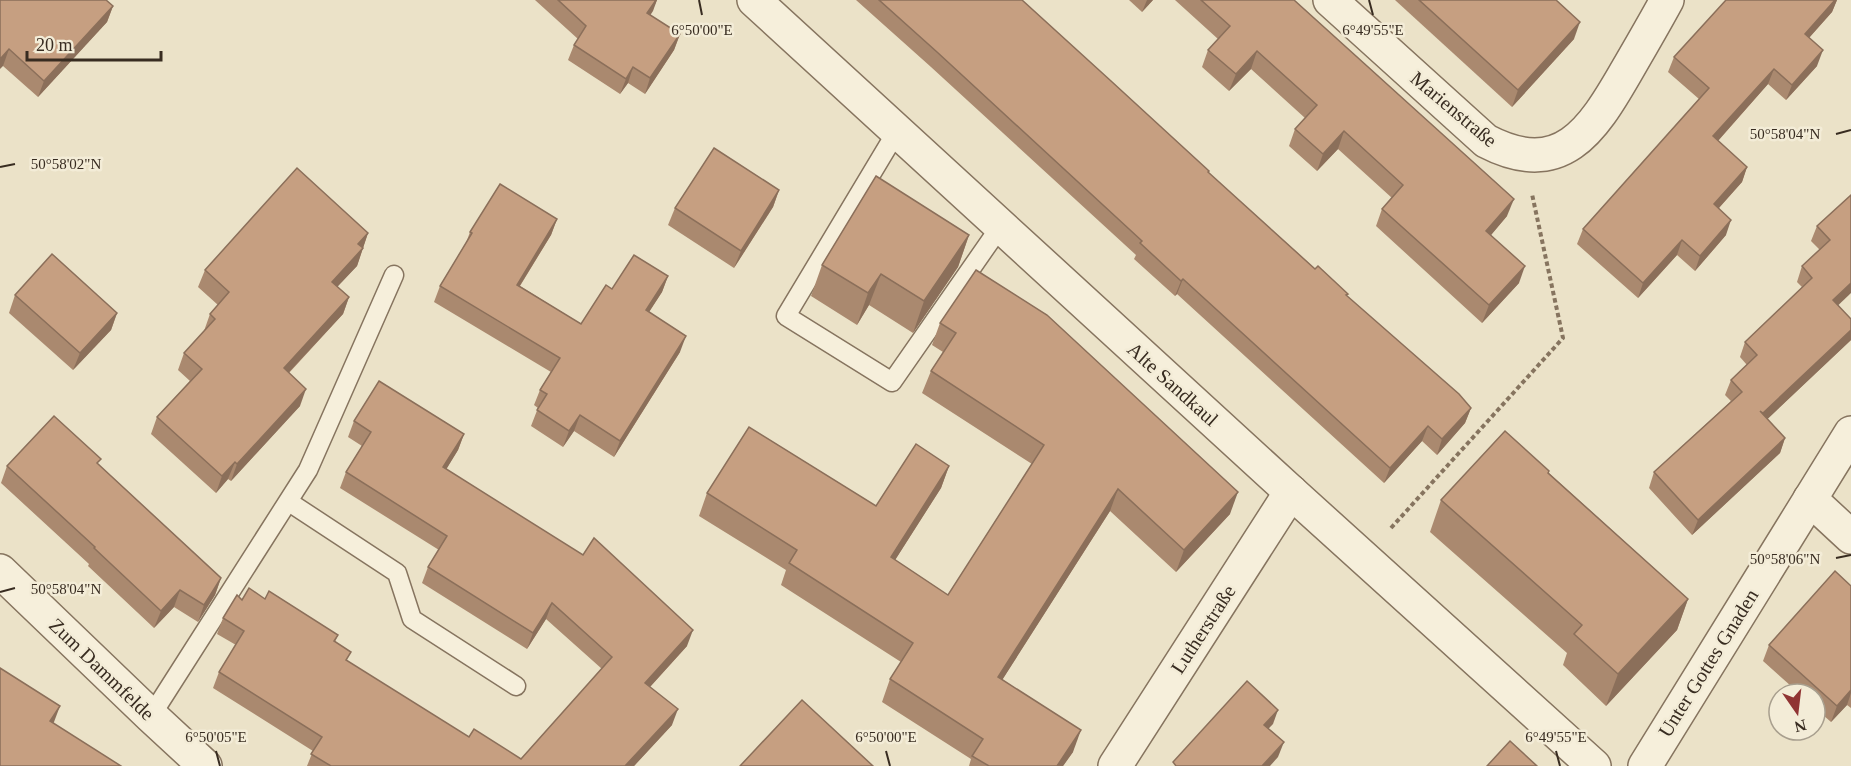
<svg xmlns="http://www.w3.org/2000/svg" width="1851" height="766" viewBox="0 0 1851 766" font-family="Georgia,serif">
	<rect width="100%" height="100%" fill="#ebe2c8"/>
	<g fill="none" stroke-linecap="round" stroke-linejoin="round">
		<defs>
			<g id="service">
				<path d="M897,131L786,316L892,382L1000,227"/>
				<path d="M289,502L397,573L412,619L516,686"/>
				<path d="M151,716L308,470L394,275"/>
			</g>
			<g id="minor">
				<path d="M754,0L1291,492L1594,766"/>
				<path d="M1330,0L1486,141C1561,180 1592,131 1626,72C1640,48 1654,24 1667,0"/>
				<path d="M1810,499L1851,537"/>
				<path d="M0,571L151,716L205,766"/>
				<path d="M1115,766L1291,492"/>
				<path d="M1645,766L1851,433"/>
			</g>
		</defs>
		<use href="#service" stroke="#86745f" stroke-width="21"/>
		<use href="#minor" stroke="#86745f" stroke-width="36"/>
		<path stroke="#86745f" stroke-width="4" stroke-dasharray="4.5 3" stroke-linecap="butt" d="M1391,528L1563,338L1532,194"/>
		<use href="#service" stroke="#f6efdb" stroke-width="18"/>
		<use href="#minor" stroke="#f6efdb" stroke-width="33"/>
	</g>
	<g fill="#aa896f">
		<path d="M0,0L113,6L107,22L38,97L3,66Z"/>
		<path d="M535,0H657L650,15L680,34L674,50L645,94L628,83L620,94L568,60L574,45L578,39Z"/>
		<path d="M856,0H1022L1208,173L1471,408L1465,423L1437,455L1422,441L1384,483L1177,294L1175,296L1134,259L1136,255L931,67Z"/>
		<path d="M1129,0H1153L1142,12Z"/>
		<path d="M1175,0H1294L1507,216L1491,235L1519,283L1482,323L1376,226L1382,209L1392,198L1338,149L1317,171L1289,146L1295,129L1305,118L1251,69L1229,91L1202,67L1208,50L1218,39Z"/>
		<path d="M1395,0H1556L1574,39L1512,107Z"/>
		<path d="M1726,0H1837L1832,12L1809,38L1817,66L1786,100L1768,84L1718,141L1747,167L1742,182L1719,208L1726,235L1695,271L1677,255L1638,298L1577,244L1583,229L1699,99L1668,72L1674,57Z"/>
		<path d="M779,190L773,207L734,268L668,225L675,208Z"/>
		<path d="M1851,195L1838,305L1851,340L1767,419L1785,438L1780,453L1692,535L1649,488L1654,472L1731,401L1725,395L1731,380L1747,365L1740,357L1745,342L1802,287L1797,282L1802,266L1820,250L1811,241L1817,226Z"/>
		<path d="M557,219L551,235L520,286L581,324L612,289L668,276L662,292L649,312L680,352L614,457L574,431L563,447L531,426L538,408L534,405L540,390L551,372L434,302L440,286L466,243L470,232Z"/>
		<path d="M368,233L357,266L337,286L349,297L343,314L289,373L300,406L231,481L228,479L216,493L151,434L157,417L190,381L178,370L184,353L204,331L210,314L218,305L198,287L205,270Z"/>
		<path d="M969,235L958,267L913,333L869,305L857,325L811,296L822,265Z"/>
		<path d="M15,295L117,313L111,330L73,370L9,313Z"/>
		<path d="M940,323L1230,514L1176,572L1110,511L1002,680L1073,752L1063,766H969L971,759L882,702L890,679L901,662L781,585L786,570L699,516L707,493L876,506L949,466L941,488L895,560L948,595L1032,464L922,393L931,371L943,352L932,345Z"/>
		<path d="M354,421L464,434L458,450L446,469L687,646L650,687L672,725L634,766H307L313,751L213,688L219,672L236,645L217,634L223,618L242,600L265,599L338,635L335,642L347,661L469,737L521,759L602,669L546,619L527,649L422,583L428,567L439,550L340,488L346,472L362,446L348,437Z"/>
		<path d="M99,465L221,578L215,595L198,622L174,607L154,628L88,566L89,564L1,483L7,466Z"/>
		<path d="M1549,471V473L1688,599L1677,630L1606,706L1563,665L1567,653L1430,532L1441,500Z"/>
		<path d="M1851,586V708L1847,705L1831,722L1815,708V694H1800L1763,661L1769,645Z"/>
	</g>
	<g fill="#8b6f5a">
		<path d="M656,0H657L653,11L642,28L647,13Z"/>
		<path d="M1147,0H1153L1142,12Z"/>
		<path d="M1835,0H1837L1832,12L1799,49L1805,34Z"/>
		<path d="M113,6L107,22L38,97L44,81Z"/>
		<path d="M1580,22L1574,39L1512,107L1518,90Z"/>
		<path d="M680,34L674,50L645,94L650,78Z"/>
		<path d="M9,49L3,66L0,69V59Z"/>
		<path d="M1823,50L1817,66L1786,100L1792,85Z"/>
		<path d="M1257,51L1251,69L1229,91L1236,74Z"/>
		<path d="M633,67L628,83L620,94L626,79Z"/>
		<path d="M1774,69L1768,84L1708,152L1713,136Z"/>
		<path d="M1344,131L1338,149L1317,171L1323,154Z"/>
		<path d="M1747,167L1742,182L1708,220L1714,204Z"/>
		<path d="M779,190L773,207L734,268L741,251Z"/>
		<path d="M1514,199L1507,216L1480,248L1486,231Z"/>
		<path d="M557,219L551,235L511,300L517,285Z"/>
		<path d="M1731,220L1726,235L1695,271L1700,256Z"/>
		<path d="M368,233L357,266L326,299L332,282L358,244Z"/>
		<path d="M969,235L958,267L913,333L924,301Z"/>
		<path d="M1682,240L1677,255L1638,298L1643,283Z"/>
		<path d="M1525,266L1519,283L1482,323L1489,305Z"/>
		<path d="M881,274L869,305L857,325L868,293Z"/>
		<path d="M668,276L662,292L640,326L646,310Z"/>
		<path d="M1183,279L1177,294L1175,296L1181,281Z"/>
		<path d="M1851,283V293L1828,315L1833,300Z"/>
		<path d="M349,297L343,314L277,385L284,368Z"/>
		<path d="M117,313L111,330L73,370L80,353Z"/>
		<path d="M1851,330V340L1757,429L1763,413Z"/>
		<path d="M686,336L680,352L614,457L620,441Z"/>
		<path d="M306,389L300,406L231,481L237,464Z"/>
		<path d="M1471,408L1465,423L1437,455L1442,439Z"/>
		<path d="M580,415L574,431L563,447L569,431Z"/>
		<path d="M1428,426L1422,441L1384,483L1390,468Z"/>
		<path d="M464,434L458,450L438,483L443,467Z"/>
		<path d="M1785,438L1780,453L1692,535L1698,520Z"/>
		<path d="M235,462L228,479L216,493L222,476Z"/>
		<path d="M949,466L941,488L883,579L891,557Z"/>
		<path d="M1118,489L1110,511L990,699L998,677Z"/>
		<path d="M1238,492L1230,514L1176,572L1184,550Z"/>
		<path d="M221,578L215,595L198,622L204,605Z"/>
		<path d="M180,590L174,607L154,628L161,611Z"/>
		<path d="M1688,599L1677,630L1606,706L1618,674Z"/>
		<path d="M552,603L546,619L527,649L533,633Z"/>
		<path d="M693,630L687,646L639,699L645,683Z"/>
		<path d="M1851,690V693L1847,705L1831,722L1837,706Z"/>
		<path d="M60,706L54,722L44,738L50,721Z"/>
		<path d="M678,709L672,725L634,766H625Z"/>
		<path d="M1278,710L1273,724L1259,739L1264,725Z"/>
		<path d="M1081,730L1073,752L1063,766H1057Z"/>
		<path d="M1284,742L1278,757L1270,766H1262Z"/>
	</g>
	<g fill="#c69f81" stroke="#8b6f5a" stroke-width="1.5">
		<path d="M0,0H106L113,6L44,81L9,49L0,59Z"/>
		<path d="M558,0H656L647,13L680,34L650,78L633,67L626,79L574,45L586,26Z"/>
		<path d="M879,0H1022L1111,81L1209,171L1208,172L1315,269L1318,266L1348,294L1346,295L1459,394L1471,408L1442,439L1428,426L1390,468L1183,279L1181,281L1140,243L1142,241L937,52Z"/>
		<path d="M1201,0H1294L1514,199L1486,231L1525,266L1489,305L1382,209L1403,185L1344,131L1323,154L1295,129L1317,105L1257,51L1236,74L1208,50L1230,26Z"/>
		<path d="M1419,0H1556L1580,22L1518,90Z"/>
		<path d="M1726,0H1835L1805,34L1823,50L1792,85L1774,69L1713,136L1747,167L1714,204L1731,220L1700,256L1682,240L1643,283L1583,229L1709,88L1674,57Z"/>
		<path d="M714,148L779,190L741,251L675,208Z"/>
		<path d="M297,168L368,233L358,244L363,248L332,282L349,297L284,368L306,389L237,464L235,462L222,476L157,417L202,369L184,353L215,319L210,314L229,292L205,270Z"/>
		<path d="M876,176L969,235L924,301L881,274L868,293L822,265Z"/>
		<path d="M500,184L557,219L517,285L581,324L606,285L612,289L634,255L668,276L646,310L686,336L620,441L580,415L569,431L537,410L547,394L540,390L560,358L440,286L472,233L470,232Z"/>
		<path d="M1851,195V283L1833,300L1851,319V330L1763,413L1760,411L1785,438L1698,520L1654,472L1742,392L1731,380L1757,355L1745,342L1812,278L1802,266L1830,240L1817,226Z"/>
		<path d="M52,254L117,313L80,353L15,295Z"/>
		<path d="M976,270L1047,315L1238,492L1184,550L1118,489L998,677L1081,730L1057,766H989L972,756L983,739L890,679L913,643L789,563L797,550L707,493L749,427L876,506L916,444L949,466L891,557L948,595L1044,445L931,371L956,333L940,323Z"/>
		<path d="M379,381L464,434L443,467L583,555L594,538L693,630L645,683L678,709L625,766H331L311,754L322,737L219,672L244,631L223,618L237,595L242,600L249,588L265,599L269,591L338,635L334,641L351,652L346,660L469,737L474,729L521,759L612,657L552,603L533,633L428,567L447,536L346,472L371,432L354,421Z"/>
		<path d="M54,416L101,459L97,463L221,578L204,605L180,590L161,611L94,548L95,547L7,466Z"/>
		<path d="M1505,431L1549,471L1548,473L1688,599L1618,674L1574,634L1582,625L1441,500Z"/>
		<path d="M1835,571L1851,586V690L1837,706L1769,645Z"/>
		<path d="M0,668L60,706L50,721L121,766H0Z"/>
		<path d="M1247,681L1278,710L1264,725L1284,742L1262,766H1176L1173,762Z"/>
		<path d="M802,700L873,766H740Z"/>
		<path d="M1510,741L1537,766H1487Z"/>
	</g>
	<path fill="none" stroke="#382c21" stroke-width="2" d="M699,0L702,15M1369,0L1373,15M1836,134L1851,130M0,167L15,164M1836,558L1851,555M0,592L15,588M216,751L220,766M886,751L890,766M1556,751L1560,766"/>
	<g text-anchor="middle" stroke-width="5" stroke-linejoin="round" paint-order="stroke">
		<g font-size="20" fill="#382c21" stroke="#f3ecd7">
			<text transform="translate(1454 109) rotate(40)" y="7">Marienstraße</text>
			<text transform="translate(1173 384) rotate(42)" y="7">Alte Sandkaul</text>
			<text transform="translate(1203 629) rotate(-57)" y="7">Lutherstraße</text>
			<text transform="translate(1708 663) rotate(-58)" y="7">Unter Gottes Gnaden</text>
			<text transform="translate(102 669) rotate(44)" y="7">Zum Dammfelde</text>
		</g>
	</g>
	<g font-size="15" text-anchor="middle" fill="#382c21" stroke="#f3ecd7" stroke-width="5" stroke-linejoin="round" paint-order="stroke">
		<text x="702" y="35">6°50'00"E</text>
		<text x="1373" y="35">6°49'55"E</text>
		<text x="1785" y="139">50°58'04"N</text>
		<text x="66" y="169">50°58'02"N</text>
		<text x="1785" y="564">50°58'06"N</text>
		<text x="66" y="594">50°58'04"N</text>
		<text x="216" y="742">6°50'05"E</text>
		<text x="886" y="742">6°50'00"E</text>
		<text x="1556" y="742">6°49'55"E</text>
	</g>
	<g transform="translate(1797 712) rotate(166)"><circle r="28" fill="#f3ecd7" stroke="#a89f8e" stroke-width="1.5"/>
	<path d="M0-4.5L10 22L0 15L-10 22Z" fill="#903433"/>
	<text y="-9" font-size="16" font-weight="bold" text-anchor="middle" fill="#382c21">N</text>
	</g>
	<path d="M27 51v9h134v-9" fill="none" stroke="#382c21" stroke-width="3"/>
	<text x="36" y="51" font-size="18" fill="#382c21" stroke="#f3ecd7" stroke-width="4.5" paint-order="stroke">20 m</text>
</svg>
